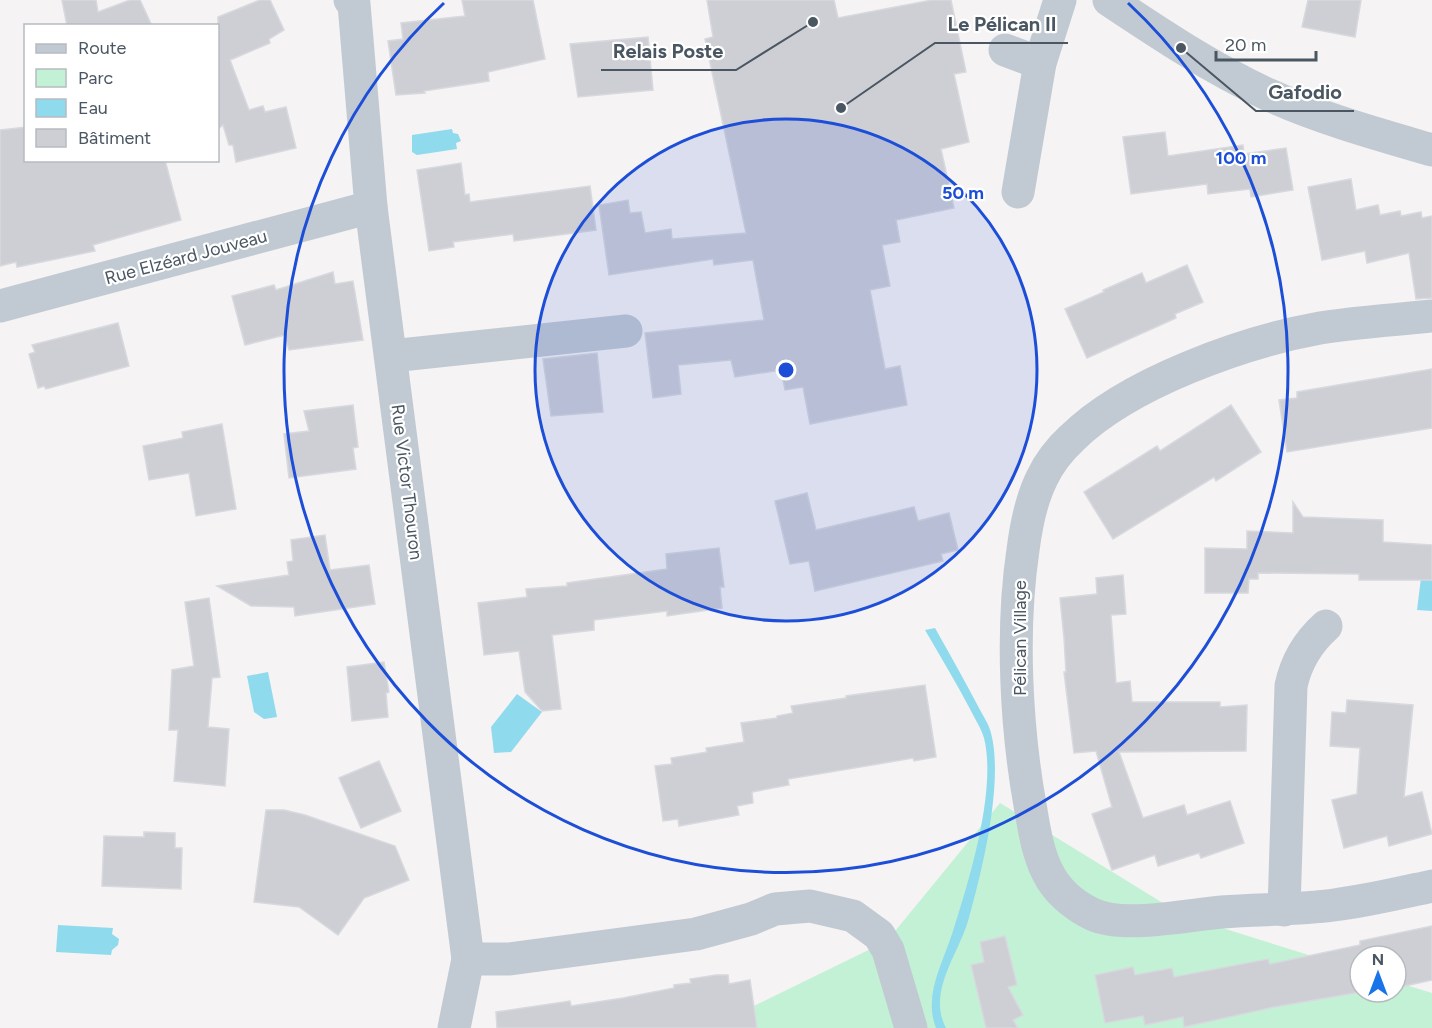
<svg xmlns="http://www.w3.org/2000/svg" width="1432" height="1028" viewBox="0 0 1432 1028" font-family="Figtree,sans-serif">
	<rect width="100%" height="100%" fill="#f5f3f3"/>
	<path fill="#c3f1d5" d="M1000,803L1184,916L1360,971V992H1396V982L1432,993V1028H709L887,941Z"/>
	<g fill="#90daee">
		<path d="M452,129L453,133L458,134L461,141L456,143L457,149L417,155L412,152V135Z"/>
		<path d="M1421,578L1432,580V611L1417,610Z"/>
		<path d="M935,628C950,655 965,681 979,708C983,716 989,724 991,733C1004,782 982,872 968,921C958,955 927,992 946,1028H936C923,995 943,963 953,931C969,881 997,790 984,738C981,728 975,719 970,709C956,682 940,656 925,630Z"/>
		<path d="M268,672L277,717L264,719L254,712L247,676Z"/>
		<path d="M517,694L542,712L511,752L494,753L491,727Z"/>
		<path d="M58,925L113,928L112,934L119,939L118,945L112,950L111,955L56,952Z"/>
	</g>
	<g fill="#cdcfd5" stroke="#d7d9de" stroke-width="1.5">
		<path d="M62,0H96L98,12L130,0H140L152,26H67Z"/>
		<path d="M260,0H270L284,30L269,39L270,43L230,60L249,110L263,106L265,112L286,107L296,148L236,162L233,145H229L223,125L218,129V17Z"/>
		<path d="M462,0H533L545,59L488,72L489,81L424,91L425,93L396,95L388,41L403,39L401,23L465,16Z"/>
		<path d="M707,0H834L838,18L932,0H951L966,72L954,74L969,142L941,149L954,208L896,220L900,242L882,245L890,286L870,290L885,369L900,366L907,405L810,424L803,387L785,390L781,370L735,377L731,360L678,365L681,394L653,398L645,333L764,320L753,260L714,265L713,259L609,275L599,205L628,200L630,213L641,212L645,233L671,229L672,239L746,233L705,39L713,37Z"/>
		<path d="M1308,0H1361L1355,37L1302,27Z"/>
		<path d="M648,37L653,90L578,97L570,44Z"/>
		<path d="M26,127V160H165L181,220L93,245L95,251L17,267L16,262L0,266V130Z"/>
		<path d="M1165,132L1168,156L1243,145L1244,154L1286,148L1293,190L1251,197L1250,189L1208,194L1207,184L1131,194L1123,137Z"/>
		<path d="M461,163L465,195L469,194L470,202L590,186L596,230L514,241L513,234L453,242L454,247L429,251L417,170Z"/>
		<path d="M1351,179L1356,210L1378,205L1380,215L1400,211L1401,216L1421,212L1422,218L1432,216V298L1416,299L1409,253L1367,263L1365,251L1322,260L1308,187Z"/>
		<path d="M1187,265L1203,302L1175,314L1176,318L1087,358L1065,309L1104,292L1103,290L1142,273L1146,283Z"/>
		<path d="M333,272L335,284L353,281L363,340L289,350L285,335L245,345L232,296L274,285L276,290Z"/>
		<path d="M118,323L129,366L46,389L44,386L38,388L29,354L35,352L32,345Z"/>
		<path d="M597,353L603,412L551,416L543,359Z"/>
		<path d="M1432,369V428L1287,452L1279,400L1297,398V392Z"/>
		<path d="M353,405L358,447L353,448L356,469L289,478L284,434L309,431L304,411Z"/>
		<path d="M1231,405L1261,452L1216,481L1214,477L1113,539L1084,492L1157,446L1160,451Z"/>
		<path d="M222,424L236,509L196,516L189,473L149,480L143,446L183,438L182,432Z"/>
		<path d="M807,493L816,530L914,507L918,521L949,513L958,550L941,554L943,561L815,591L809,561L790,564L775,501Z"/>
		<path d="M1293,502L1303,517L1383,520V542L1432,545V580H1359V574L1258,573V579H1249L1248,593H1205V548L1247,549V531L1293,533Z"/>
		<path d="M325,535L330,570L369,565L375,604L295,616L294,607L251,606L217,586L289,575L287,562L293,561L291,540Z"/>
		<path d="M719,548L724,587H720L722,608L667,616V611L594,620V630L552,635L561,709L542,711L525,692L519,651L484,655L478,603L527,597L526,589L567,586V583L667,569L666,554Z"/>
		<path d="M1123,575L1126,614L1111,615L1116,683L1130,681L1132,702H1220V707L1247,705L1246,751L1119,752L1143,818L1184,805L1187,815L1230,801L1244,843L1201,858L1199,853L1158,866L1155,855L1112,870L1092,814L1112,807L1096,751L1074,753L1064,672H1066L1064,638L1060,598L1097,594L1096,578Z"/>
		<path d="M209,598L220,677L212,678L208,727L229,729L225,786L174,781L178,730H169L172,670L194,666L185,602Z"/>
		<path d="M384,662L389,692L386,693L388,717L352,721L347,667Z"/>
		<path d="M925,685L936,757L914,761L913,758L884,763L788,779L789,785L752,792L753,803L737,806L739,815L679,826L678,819L663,821L655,766L672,764L671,758L707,752L706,748L744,742L741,723L777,718V716L793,713L791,706L846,698V696Z"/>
		<path d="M1347,700L1413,705L1404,797L1422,792L1432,834L1389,846L1387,836L1344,848L1332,800L1357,794L1360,748L1330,746L1332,712L1346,713Z"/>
		<path d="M379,761L401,811L361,828L339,778Z"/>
		<path d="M266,810H284L305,815L395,846L409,880L364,898L338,935L299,907L254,902Z"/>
		<path d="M144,832L175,833V848H182L181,889L102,886L104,836L144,837Z"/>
		<path d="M1432,926V980L1396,988V956H1360L1361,992L1274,1007L1184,1027L1183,1017L1145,1025L1143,1016L1105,1023L1095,975L1133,967L1135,975L1172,968L1174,977L1268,959L1270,964L1360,945V941Z"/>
		<path d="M1005,936L1017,985L1008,987L1023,1015L1013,1020L1018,1028H986L971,965L984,962L980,942Z"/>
		<path d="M716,975H728L729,984L750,980L757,1028H497L496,1012L570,1001L571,1006L623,998L674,988V985L691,983L690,979Z"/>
	</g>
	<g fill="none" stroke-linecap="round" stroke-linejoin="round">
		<g stroke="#c1cad2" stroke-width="33">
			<path d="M350,0L354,4L371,207L468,959"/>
			<path d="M1109,0C1160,34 1211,68 1267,94C1319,118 1377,134 1432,150"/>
			<path d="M1005,50L1040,63"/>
			<path d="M1018,192L1040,63L1060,0"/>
			<path d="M0,306L371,207"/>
			<path d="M1432,316C1395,320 1357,322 1320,328C1243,342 1128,383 1072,438C1060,449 1049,463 1042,478C1031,500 1026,526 1023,550C1011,630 1016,726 1030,805C1034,827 1037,851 1047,871C1056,890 1073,905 1092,914C1123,929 1186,915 1222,912C1259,909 1297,910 1334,905C1367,901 1400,893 1432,886"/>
			<path d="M391,356L626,331"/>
			<path d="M1284,910L1291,686C1296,662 1307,643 1326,626"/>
			<path d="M454,1028L468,959H510L696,934L751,919L775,909L810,906L853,916L879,935L888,950L911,1028"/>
		</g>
	</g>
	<circle cx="786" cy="370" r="251" fill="#1d4ed8" fill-opacity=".12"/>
	<g fill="none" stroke="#1d4ed8" stroke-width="3">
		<circle cx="786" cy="370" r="251"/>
		<path d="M1128 3A502 502 0 1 1 444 3"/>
	</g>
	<g text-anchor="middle" stroke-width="4.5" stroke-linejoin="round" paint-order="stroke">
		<g font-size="18" fill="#4a5661" stroke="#fff">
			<text transform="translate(186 257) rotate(-15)" y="6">Rue Elzéard Jouveau</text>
			<text transform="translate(407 482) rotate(83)" y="6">Rue Victor Thouron</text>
			<text transform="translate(1020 638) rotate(-90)" y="6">Pélican Village</text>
		</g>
	</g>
	<circle cx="786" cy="370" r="9" fill="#1d4ed8" stroke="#fff" stroke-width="3"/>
	<g font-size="18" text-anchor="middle" font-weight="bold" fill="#1d4ed8" stroke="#fff" stroke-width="4.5" stroke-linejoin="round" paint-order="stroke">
		<text x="1241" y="164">100 m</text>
		<text x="963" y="199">50 m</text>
	</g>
	<path fill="none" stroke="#4a5661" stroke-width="2" d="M841 108L935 43H1068M813 22L736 70H601M1181 48L1256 111H1354"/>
	<g fill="#4a5661" stroke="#fff" stroke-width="2">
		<circle cx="841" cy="108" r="6"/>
		<circle cx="813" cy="22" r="6"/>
		<circle cx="1181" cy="48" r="6"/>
	</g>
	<g font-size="20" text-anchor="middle" font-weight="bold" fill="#4a5661" stroke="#fff" stroke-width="4.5" stroke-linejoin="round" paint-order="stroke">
		<text x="1002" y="31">Le Pélican II</text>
		<text x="668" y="58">Relais Poste</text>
		<text x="1305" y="99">Gafodio</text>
	</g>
	<rect x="24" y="24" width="195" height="138" fill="#ffffff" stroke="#b7bbc0" stroke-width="1.5"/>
	<rect x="36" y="44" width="30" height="9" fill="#c1cad2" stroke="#b7bbc0" stroke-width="1.5"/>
	<text x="78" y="54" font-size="18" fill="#4a5661">Route</text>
	<rect x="36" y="69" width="30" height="18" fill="#c3f1d5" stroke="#b7bbc0" stroke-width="1.5"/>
	<text x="78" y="84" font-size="18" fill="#4a5661">Parc</text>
	<rect x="36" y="99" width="30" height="18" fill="#90daee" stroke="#b7bbc0" stroke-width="1.5"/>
	<text x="78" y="114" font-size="18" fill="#4a5661">Eau</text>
	<rect x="36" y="129" width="30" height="18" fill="#cdcfd5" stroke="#b7bbc0" stroke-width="1.5"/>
	<text x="78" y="144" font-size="18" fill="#4a5661">Bâtiment</text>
	<g transform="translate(1378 974)"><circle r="28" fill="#ffffff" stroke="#b7bbc0" stroke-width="1.5"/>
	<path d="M0-4.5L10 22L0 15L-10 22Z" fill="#1a73e8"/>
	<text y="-9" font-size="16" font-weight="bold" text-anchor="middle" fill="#4a5661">N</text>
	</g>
	<path d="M1216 51v9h100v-9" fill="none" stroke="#4a5661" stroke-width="3"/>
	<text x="1225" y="51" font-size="18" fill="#4a5661" stroke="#ffffff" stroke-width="4.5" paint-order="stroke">20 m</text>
</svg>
